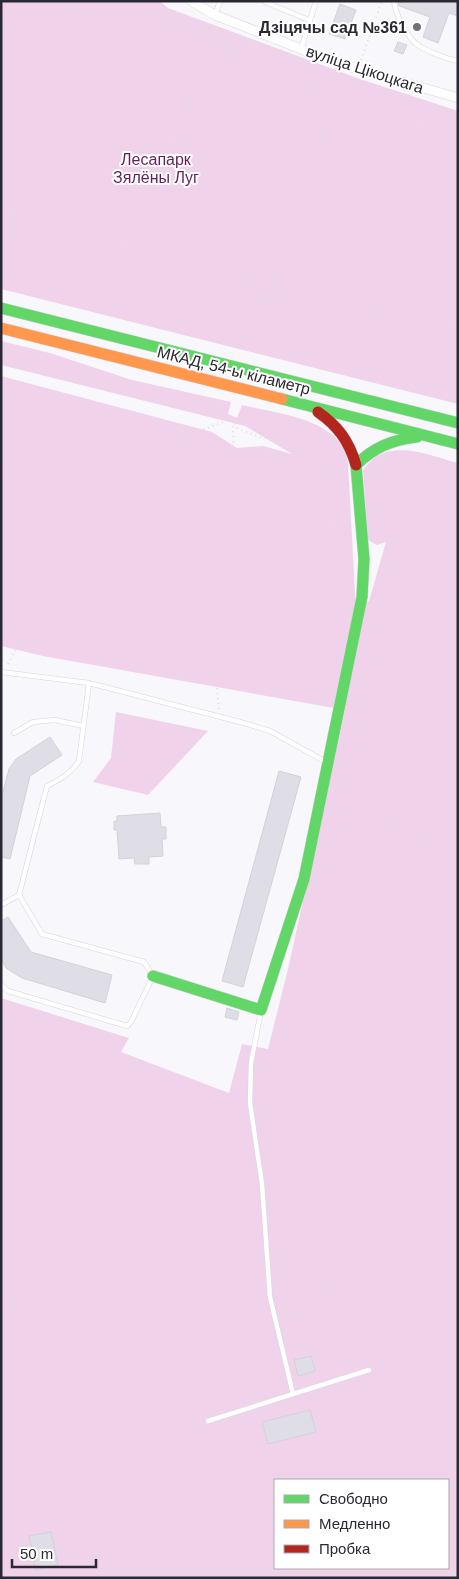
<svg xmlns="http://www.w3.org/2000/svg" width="459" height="1579" viewBox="0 0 459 1579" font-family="Helvetica,sans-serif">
	<rect width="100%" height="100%" fill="#f8f7fb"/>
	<g fill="#f0d3ea" fill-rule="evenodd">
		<path d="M1,1H160L168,8L357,78L458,111V404L1,289Z"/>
		<path d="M1,341L50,353L132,380L231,402L228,414L237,418L242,405C274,413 327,417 344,449C346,453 347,459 348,464L356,610L369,601L386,542L377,545L368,540L363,470C366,467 370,461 374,458C398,441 432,456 458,463V1578H1V998L129,1038L121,1052L229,1093L242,1044L268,1049L288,969L345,710L43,656L1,646V376L212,432L237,448L263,446L292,454L245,426L1,365ZM275,1480H448V1568H275Z"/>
		<path d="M116,712L208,731L148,795L93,782L111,758Z"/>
	</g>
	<g fill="#dfdee6" stroke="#d2d2d9">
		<path d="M398,1H458V16L449,13L438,43L423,37L430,17L399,6Z"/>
		<path d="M340,4L356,10L345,39L329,34Z"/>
		<path d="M398,42L407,45L403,54L394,51Z"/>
		<path d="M50,737L62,755L30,776L10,859L1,857V799L9,769L16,759Z"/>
		<path d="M279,771L301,777L243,987L222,981Z"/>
		<path d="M160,813L161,827H166V839H162L163,856L149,857V864H135L134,858L119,859L117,830H114V821H117V816Z"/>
		<path d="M8,917L31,952L112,975L105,1003L22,978L6,968L1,958V921Z"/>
		<path d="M227,1008L239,1012L237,1020L225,1017Z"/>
		<path d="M311,1356L315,1371L298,1376L294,1360Z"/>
		<path d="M310,1410L316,1432L268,1444L262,1422Z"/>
		<path d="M51,1532L58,1565L36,1570L29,1536Z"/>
	</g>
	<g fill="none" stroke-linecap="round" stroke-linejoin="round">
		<defs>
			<g id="lane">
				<path d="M394,1C396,15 405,33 415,43C423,50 447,59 458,61"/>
				<path d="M265,2L309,20"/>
				<path d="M215,15L220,1"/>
				<path d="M301,49L316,1"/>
				<path d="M1,672L89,683L244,723L270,731L326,762"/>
				<path d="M14,733L33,722L55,720L83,726"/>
				<path d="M1,905L19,895L47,786C61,779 70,774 79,761L89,683"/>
				<path d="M1,985L8,991L127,1026L131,1022L153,976L144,962L42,934L19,895"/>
				<path d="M261,1011L251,1063L250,1103L262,1184L270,1297L293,1394"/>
				<path d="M208,1421L369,1370"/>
			</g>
			<path id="street" d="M191,1L215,15L316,55L357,69L458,98"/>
			<g id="fast">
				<path d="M1,308L458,423"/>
				<path d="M282,399L458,444"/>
				<path d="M356,465C374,447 392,440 417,437"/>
				<path d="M153,976L261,1010L304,879L362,597L364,559L356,465"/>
			</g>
			<path id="slow" d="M1,328L282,399"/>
			<path id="jam" d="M318,412C338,426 349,441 356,465"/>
		</defs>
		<use href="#lane" stroke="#d6d4dc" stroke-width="5.5"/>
		<use href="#street" stroke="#d6d4dc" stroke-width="10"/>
		<use href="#fast" stroke="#d6d4dc" stroke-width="12"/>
		<use href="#slow" stroke="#d6d4dc" stroke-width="12"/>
		<use href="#jam" stroke="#d6d4dc" stroke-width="12"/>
		<g stroke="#dedee0" stroke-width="2" stroke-dasharray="1 4" stroke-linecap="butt">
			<path d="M59,1L132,33L163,24"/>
			<path d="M137,1L163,24L288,73L317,91L393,110L458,144"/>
			<path d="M163,24L159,56L188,100L261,233L276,287"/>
			<path d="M167,24L212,29"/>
			<path d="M227,30L234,52"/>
			<path d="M361,60L382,1"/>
			<path d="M316,66L317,91"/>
			<path d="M324,129L374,318"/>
			<path d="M1,208L99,237L138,245L403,327L458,346"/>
			<path d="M1,226L126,265L271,302L458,359"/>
			<path d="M138,245L214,26"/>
			<path d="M239,278L269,301"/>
			<path d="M257,340L276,287L334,96L352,77"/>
			<path d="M451,341L458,333"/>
			<path d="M449,343L458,317"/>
			<path d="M232,419L238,429L310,454L320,463L343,471"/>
			<path d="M322,464L331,498L330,535L341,604L346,613"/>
			<path d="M1,477L19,480L194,433"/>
			<path d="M369,477L396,480L429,518L446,557L450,592L458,609"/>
			<path d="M8,664L55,574L81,539L125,494L166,457L196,432L232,419"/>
			<path d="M219,709L215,672L228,617L251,565L253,538L235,512L230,453L234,439L232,422"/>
			<path d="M336,779L354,799L376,808L403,828L430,837L458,854"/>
			<path d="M300,932L332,877L343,848L368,826L393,828L443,853L458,857"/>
			<path d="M275,1238C284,1265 314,1279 338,1290"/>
			<path d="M281,1308L458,1252"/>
			<path d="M1,1316L11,1306L127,1214L160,1173L176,1146L193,1126L214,1122L232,1127L246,1126"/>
		</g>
		<use href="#lane" stroke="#fefefe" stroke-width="4.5"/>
		<use href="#street" stroke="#fefefe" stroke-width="9"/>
		<use href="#fast" stroke="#63d668" stroke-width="11"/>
		<use href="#slow" stroke="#ff974d" stroke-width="11"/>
		<use href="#jam" stroke="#b3261e" stroke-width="11"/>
	</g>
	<circle fill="#737079" stroke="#fff" stroke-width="2" cx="417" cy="27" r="5"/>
	<g text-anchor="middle" stroke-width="4" stroke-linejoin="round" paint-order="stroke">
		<g font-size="16" font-weight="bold" fill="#2b2833" stroke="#fff" text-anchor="end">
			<text x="407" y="33">Дзіцячы сад №361</text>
		</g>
		<g font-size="16" fill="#2b2833" stroke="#fff">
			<text transform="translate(365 69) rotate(18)" y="6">вуліца Цікоцкага</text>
			<text transform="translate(234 370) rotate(14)" y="6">МКАД, 54-ы кіламетр</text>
		</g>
		<g font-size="16" fill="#641f59" stroke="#fff">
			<text x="156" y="165">Лесапарк<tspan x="156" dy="18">Зялёны Луг</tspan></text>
		</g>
	</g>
	<rect width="459" height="1579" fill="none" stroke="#2b2833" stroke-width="5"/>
	<rect x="274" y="1479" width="175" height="90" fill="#ffffff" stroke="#aaa9ad"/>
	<rect x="284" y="1495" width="25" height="8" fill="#63d668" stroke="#aaa9ad"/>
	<text x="319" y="1504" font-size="15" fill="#2b2833">Свободно</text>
	<rect x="284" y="1520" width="25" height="8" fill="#ff974d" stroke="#aaa9ad"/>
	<text x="319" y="1529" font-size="15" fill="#2b2833">Медленно</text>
	<rect x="284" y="1545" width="25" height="8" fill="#b3261e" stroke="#aaa9ad"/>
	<text x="319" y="1554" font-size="15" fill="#2b2833">Пробка</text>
	<path d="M12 1559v8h84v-8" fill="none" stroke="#2b2833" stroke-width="2.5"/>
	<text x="20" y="1559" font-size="15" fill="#2b2833" stroke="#ffffff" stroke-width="4" paint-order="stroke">50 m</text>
</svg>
